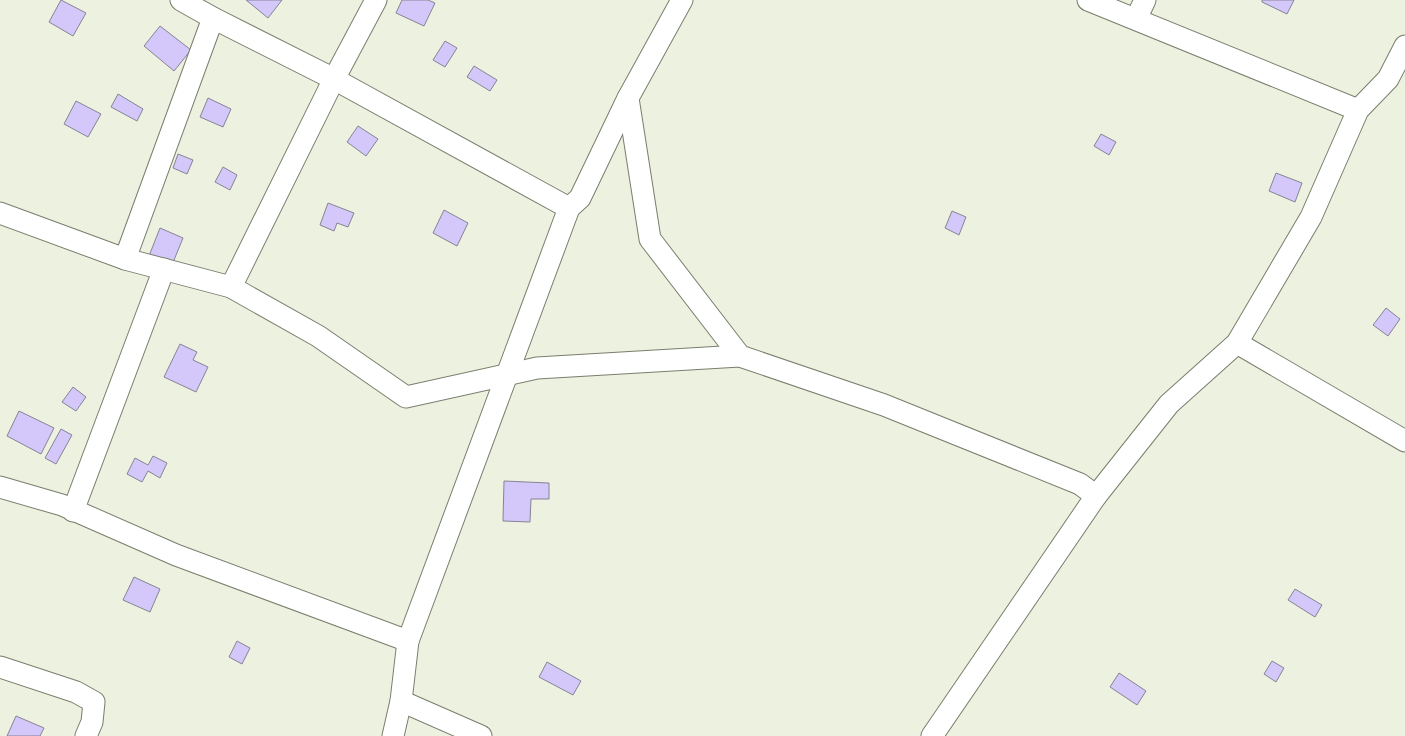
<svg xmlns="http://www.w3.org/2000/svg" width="1405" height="736" viewBox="0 0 1405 736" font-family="'PT Sans',sans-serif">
	<rect width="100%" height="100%" fill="#ecf2df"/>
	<g fill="#d3c8f9" stroke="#878394">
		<path d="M61,0L86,13L73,36L49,22Z"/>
		<path d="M246,0H282L268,18Z"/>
		<path d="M402,0H428L435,3L424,26L396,13Z"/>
		<path d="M1262,0H1294L1287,14L1262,2Z"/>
		<path d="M160,26L191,50L174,71L144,46Z"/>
		<path d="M445,41L457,48L445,67L433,60Z"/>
		<path d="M474,66L497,80L490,91L467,77Z"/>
		<path d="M118,94L143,109L137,121L111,107Z"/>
		<path d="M208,98L231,109L223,127L200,117Z"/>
		<path d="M76,101L101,114L88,137L64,124Z"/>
		<path d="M358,126L378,139L366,156L347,142Z"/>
		<path d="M1101,134L1116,142L1109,155L1094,146Z"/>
		<path d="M178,154L193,160L187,174L173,168Z"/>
		<path d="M223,167L237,175L230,190L215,182Z"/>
		<path d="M1276,173L1302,183L1295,202L1269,191Z"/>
		<path d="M328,203L354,213L348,227L337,223L334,231L320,225Z"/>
		<path d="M444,210L468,223L457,246L433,233Z"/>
		<path d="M952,211L966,217L959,235L945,228Z"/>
		<path d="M160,228L183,238L172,265L149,256Z"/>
		<path d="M1386,308L1400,319L1388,336L1373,325Z"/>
		<path d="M180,344L197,352L193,360L208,367L196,392L164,377Z"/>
		<path d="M73,387L86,397L76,411L62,402Z"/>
		<path d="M19,411L54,428L41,454L7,436Z"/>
		<path d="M61,429L72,435L56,464L45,458Z"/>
		<path d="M153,456L167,463L160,478L148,471L142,482L127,474L135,458L148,465Z"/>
		<path d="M504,481L549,483V499H531L530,522L503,521Z"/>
		<path d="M134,577L160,589L150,612L123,600Z"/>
		<path d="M1295,589L1322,605L1315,617L1288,600Z"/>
		<path d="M237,641L250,648L242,664L229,657Z"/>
		<path d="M1272,661L1284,668L1276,682L1264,674Z"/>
		<path d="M547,662L581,681L573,695L539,677Z"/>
		<path d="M1119,673L1146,691L1137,705L1110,687Z"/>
		<path d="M16,716L44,728L40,736H7Z"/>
	</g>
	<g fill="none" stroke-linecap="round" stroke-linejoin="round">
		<defs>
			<g id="street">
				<path d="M181,0L213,18L334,79L569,208"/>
				<path d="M1088,0L1358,110"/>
				<path d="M213,18L125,259L231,287L318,336L406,397L537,368L740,356"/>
				<path d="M1136,19L1145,0"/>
				<path d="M628,98L650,239L740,356L884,405L1080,484L1096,496"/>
				<path d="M0,213L125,259"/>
				<path d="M231,287L334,79L376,0"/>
				<path d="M1237,343L1405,441"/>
				<path d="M0,487L62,505L176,555L408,641"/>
				<path d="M73,511L164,269"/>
				<path d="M0,667L76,692L94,702L92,722L86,736"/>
				<path d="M401,701L481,736"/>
				<path d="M393,736L401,701L408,641L569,208L580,198L628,98L682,0"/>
				<path d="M932,736L1096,496L1169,404L1237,343L1311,217L1358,110L1388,79L1405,46"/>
			</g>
		</defs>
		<use href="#street" stroke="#797e6d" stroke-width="23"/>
		<use href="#street" stroke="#fff" stroke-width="21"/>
	</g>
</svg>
